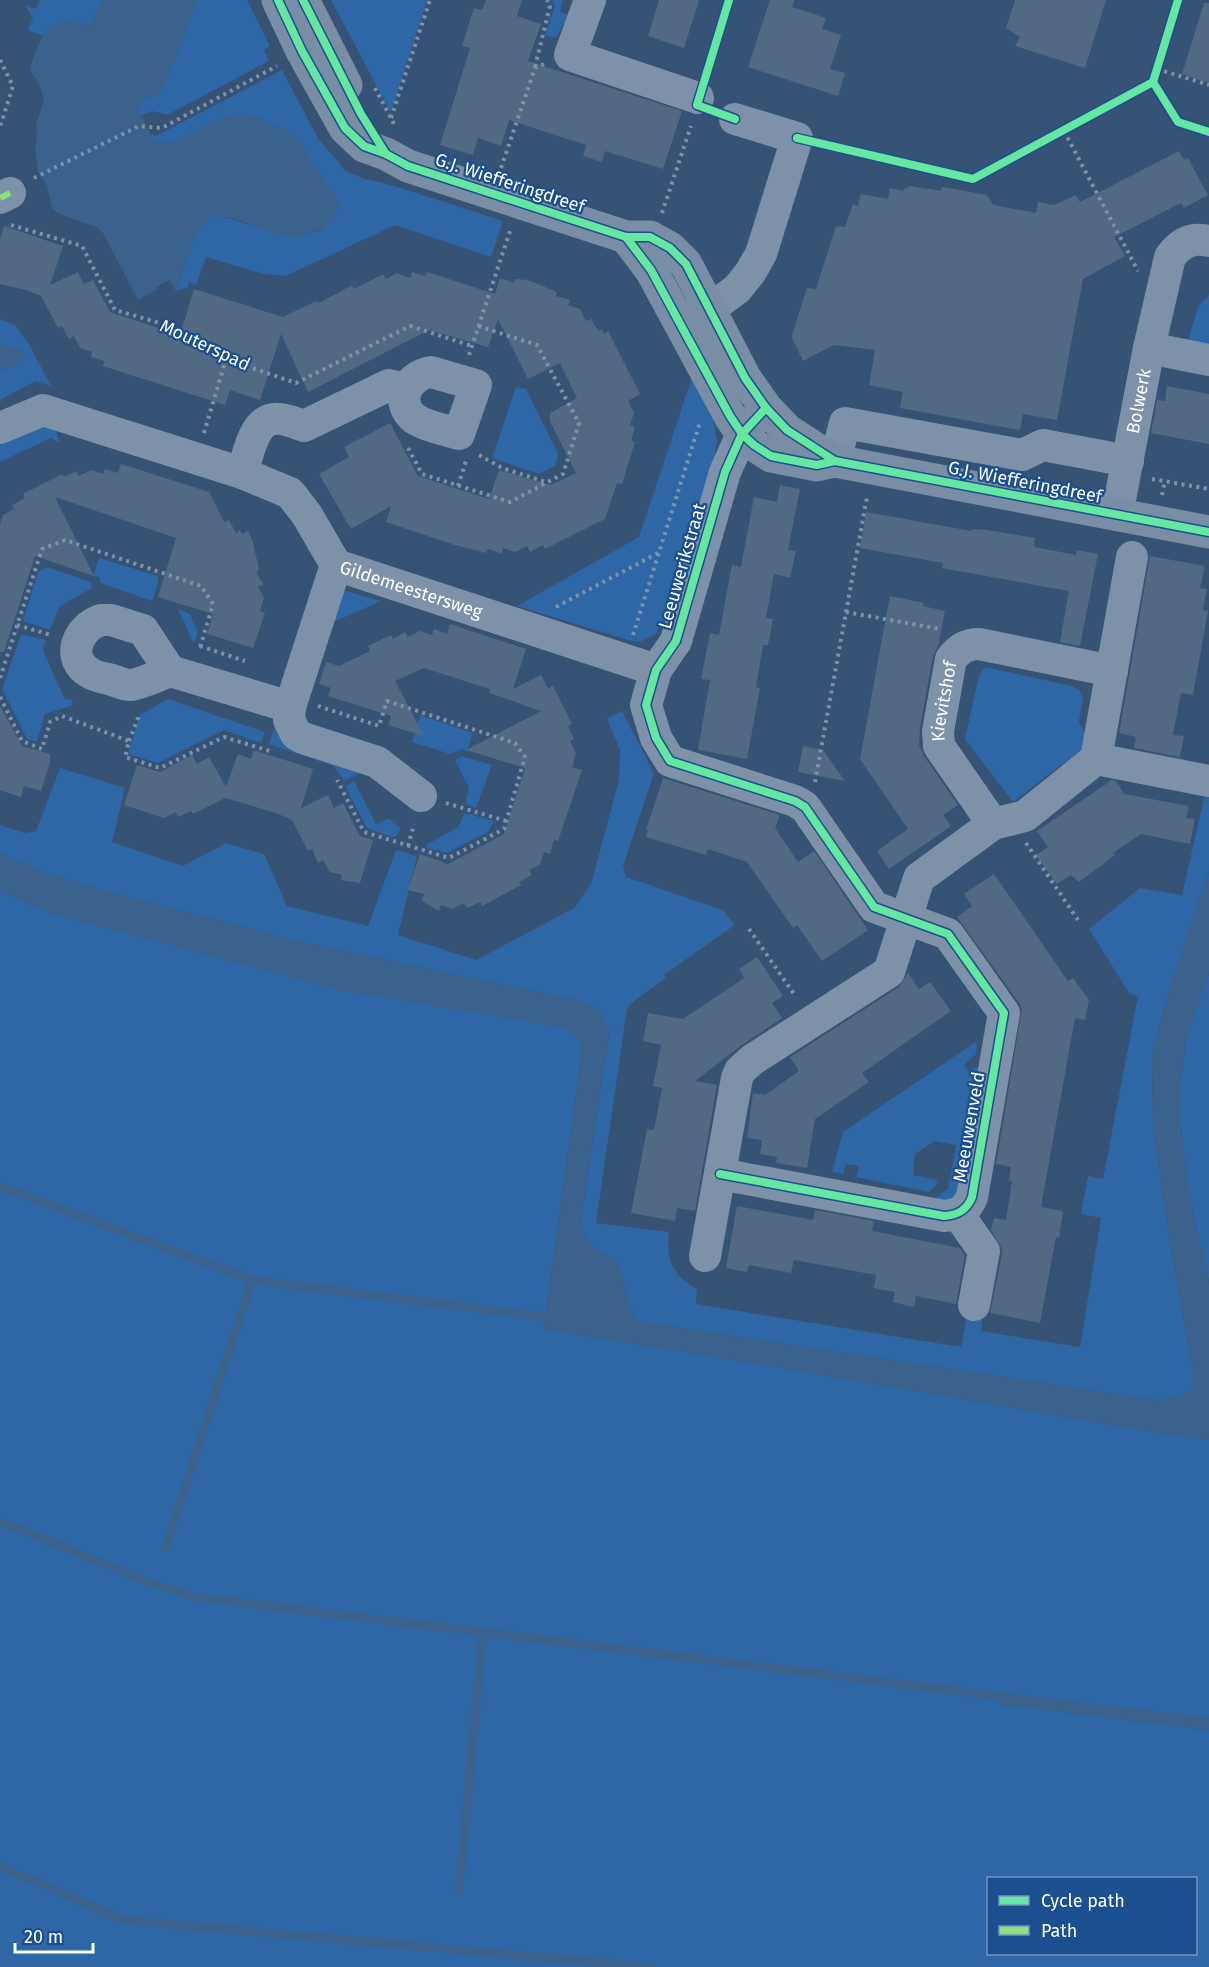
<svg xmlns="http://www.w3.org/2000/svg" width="1209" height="1967" viewBox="0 0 1209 1967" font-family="'Fira Sans',sans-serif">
	<rect width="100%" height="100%" fill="#365274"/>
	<g fill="#2f66a5" fill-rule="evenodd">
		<path d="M40,0H103L91,24C85,25 82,24 77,23C62,20 52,26 42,36L28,30L33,18L25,5L36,9Z"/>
		<path d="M196,0H247L270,46L264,50L269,61L167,115L152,111L141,116L139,110L145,98L160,93L164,85L185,34Z"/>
		<path d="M331,0H427L391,113Z"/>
		<path d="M552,0H563L560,12L575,18L564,23L556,38L545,35L555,6Z"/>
		<path d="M282,70L319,140L345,170L362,178L395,186L503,221L491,257L395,225L286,276L264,274L206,257L196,285L189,282L187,288L176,291C184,269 192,234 208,217L217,215L235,220L290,237L322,230L288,132L254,116L196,132L177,141L163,144L154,141L151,134L156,136Z"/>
		<path d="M1209,295V348L1187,344L1198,307Z"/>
		<path d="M0,319L16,326L29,344L51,386L36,381L0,400V371L21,361L18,350L0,344Z"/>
		<path d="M694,371L710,400L717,441L714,460L676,585L662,623L655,635L642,641H631L517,606L639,537Z"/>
		<path d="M516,387L526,389L557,451L558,456L555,466L539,474L492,458Z"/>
		<path d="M45,424L56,431L60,443L51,438L0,462V442Z"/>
		<path d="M99,558L158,576V584L152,601L100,583L99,577L93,576Z"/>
		<path d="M47,567L91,582L92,588L60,606L50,630L23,621L38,572Z"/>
		<path d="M338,589L381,601L325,626Z"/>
		<path d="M178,609L190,614L198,632L194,644Z"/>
		<path d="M21,634L46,640L43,651L65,699L73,700L71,706L45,714L37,742L27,739L2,689Z"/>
		<path d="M985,667L1072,686L1079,690L1083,697L1079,721L1080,725L1085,732L1086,753L1072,771L1065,762L1013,802L965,739L979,675Z"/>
		<path d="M168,699L265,732L261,743L224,730L158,763L128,754L140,715Z"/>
		<path d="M622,711L654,773L623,866L626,877L723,910L735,925L664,975L666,978L634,1001L627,1009L596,1223L669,1232C666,1260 672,1275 697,1289L696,1304L961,1347L968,1311L983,1314L981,1331L1080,1347L1101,1218L1081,1214L1088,1176L1103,1179L1138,996L1129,993L1089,929L1140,888L1182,895L1206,789L1209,790V871L1169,993L1152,1053L1153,1125L1169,1236L1195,1381L1189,1393L1161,1401L640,1322L629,1307L621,1270L614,1259L594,1248L585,1237L581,1221L609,1032L580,1001L296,941L98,889L46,873L0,853V825L26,833L36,831L60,768L125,788L112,842L183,866L226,843L264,854L287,906L368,926L396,850L417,856L398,935L476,960L574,908L591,884L619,780L620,750L607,719Z"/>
		<path d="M420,715L473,733L467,751L462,749L450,754L412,742Z"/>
		<path d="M278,716L363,772L344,781L334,766L269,744Z"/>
		<path d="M462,756L492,765L476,808L465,804L469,788L455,760Z"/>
		<path d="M354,781L376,824L390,818L393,823L400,827L397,836L392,837L367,828L345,786Z"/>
		<path d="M465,813L494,821L488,832L447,853L427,848L426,845L458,827Z"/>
		<path d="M0,891L54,914L122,931L563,1027L578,1036L582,1051L544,1329L737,1360L1177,1436L1209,1440V1718L997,1693L999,1704L1209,1730V1967H0ZM988,1878H1196V1954H988Z"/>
		<path d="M1209,973V1282C1191,1204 1170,1123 1186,1042C1190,1019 1201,995 1209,973Z"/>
		<path d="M977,1041L976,1054L964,1065L968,1071L976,1067H983L959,1193L955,1200L938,1206L936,1198L948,1189L956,1145L935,1141L915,1154L913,1175L938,1180L935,1187L929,1192L856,1177L859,1166L846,1164L843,1174L832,1172L843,1132Z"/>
	</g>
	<g fill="#3b618d">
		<path d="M103,0H196L185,34L164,85L160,93L145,98L139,110L154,141L163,144L177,141L215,121L238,114L254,116L288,132L298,140L340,205C336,219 328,229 312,232C305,234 297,238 290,237C264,234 236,212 208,217C192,234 184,269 176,291L169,280L156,287L158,289L138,300L103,233L98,228L58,213L52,208L47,185L38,172L35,148L37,135L36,125L44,100L40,86L30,70C36,48 43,21 71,22C79,22 83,26 91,24Z"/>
		<path d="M0,344L18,350L22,349L26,354L23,355L21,361L0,371Z"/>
		<path d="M0,853L46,873L98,889L296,941L580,1001L601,1011L609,1031L581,1221L585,1237L594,1248L614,1259L621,1270L629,1307L640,1322L1161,1401L1189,1393L1195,1381L1169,1236L1153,1125L1152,1053L1169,993L1209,871V973L1186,1040L1181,1074V1134L1193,1212L1209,1282V1440L1177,1436L737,1360L544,1329L582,1051L578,1036L563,1027L339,990L54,914L0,891Z"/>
		<path d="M997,1692L1209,1718V1730L999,1704Z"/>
	</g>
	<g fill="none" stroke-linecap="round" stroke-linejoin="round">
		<g stroke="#3b618d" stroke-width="8">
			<path d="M0,1186L252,1280L546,1317"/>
			<path d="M0,1521L151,1583L196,1597L483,1632"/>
			<path d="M166,1547L252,1280"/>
			<path d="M0,1866L124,1920L649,1967"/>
			<path d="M459,1891L483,1632L1005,1697"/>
		</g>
	</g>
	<g fill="#526984">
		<path d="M486,0H522L517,16L541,24L528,61L682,111L663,169L605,151L602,162L583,156L586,145L509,120L501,146L478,138L473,155L440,145L470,48L462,46L474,8L482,10Z"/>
		<path d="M659,0H699L684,48L648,36Z"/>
		<path d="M770,0H794L792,7L826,18L822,29L841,35L830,69L845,73L838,96L748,67Z"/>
		<path d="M1015,0H1106L1085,68L1015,46L1020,37L1006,28Z"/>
		<path d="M1204,3H1209V83L1182,74Z"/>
		<path d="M1179,151L1184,160L1188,158L1208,195L1184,208L1181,203L1114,237L1125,256L1083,279L1057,420L1023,414L1020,430L900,408L903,392L869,385L875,350L834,345L803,361L792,338V335L807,288L816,289L836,226L845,227L853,204L858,206L861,194L888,199L890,188L902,191L910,186L941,191L942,187L987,195L993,205L1036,213L1038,202L1054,205L1076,195L1080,202Z"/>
		<path d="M4,226L63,246L50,285L78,272L84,284L93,280L110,312L180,335L194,289L283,317L316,301L317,303L321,302L352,285L354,289L383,274L386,279L397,273L410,278L412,272L425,276L427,272L495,294L500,278L514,283L515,279L528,280L557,292L556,296L570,300L568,305L580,309L586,321L591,319L598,331L602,329L604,334L608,331L640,394L628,401L634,413L630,425L635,427L631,441L635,442L622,484L617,483L605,519L545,549L543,545L530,552L527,546L515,552L503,548L502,554L488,549L486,553L455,545L386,522L391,506L351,529L319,474L349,457L344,447L390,423L418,476L489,499L499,470L551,485L576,473L550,421V413L577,398L560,363L528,379L498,319L488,347L429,330L308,392L281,334L260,400L230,390L225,405L103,366L104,361L91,357L92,352L80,348L74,336L69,339L62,326L58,328L41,296L26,290L0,284V239Z"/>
		<path d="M1167,386L1209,394V444L1151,433L1157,400L1165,401Z"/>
		<path d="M121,464L209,492L224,522L229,520L236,533L240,530L242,534L248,531L253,542L259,570L256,572L263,584L258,587L264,598L260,611L265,613L253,648L207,634L213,614L158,597L176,538L55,497L94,576L35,556L4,652H0V524L3,515L14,509L12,505L25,498L23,494L62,474L64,477L76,471L79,476L91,470L103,474L105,469L118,473Z"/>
		<path d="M780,485L800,489L788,550L796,551L790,578L774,574L766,618L773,619L768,645H763L756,687L760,688L747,759L698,750L710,680L701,679L710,633L719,635L732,565L741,567L754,497L777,502Z"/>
		<path d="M866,512L972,531V529L981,530V529L1035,538L1034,547L1076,555L1077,550L1098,554L1080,646L1060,642L1069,591L942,568L943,563L860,548Z"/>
		<path d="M1150,556L1205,566L1200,588L1207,589L1203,610L1208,611L1193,695L1181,693L1173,735L1184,736L1180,757L1134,748L1136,737L1119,733Z"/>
		<path d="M890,596L924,603L923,606L945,611L938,646L933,656L920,728L919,745L924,756L958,805L943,815L951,826L889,869L877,851L908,829L860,759Z"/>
		<path d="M450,624L526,649L513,689L541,675L548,688L553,686L572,724L568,726L574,739L570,741L576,753L572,767L582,770L558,841L554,840L550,854L544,852L540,865L529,870L532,875L519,882L521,885L482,906L480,902L467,908L464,903L453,909L441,905L439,911L422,901L424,894L408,890L420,854L448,864L504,834L525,768L466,750L541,711L489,693L490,689L424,668L395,681L424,736L388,725L391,716L328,696L331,688L319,684L326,662L339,666L370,651L368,646L391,635L393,639L405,632L408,637L420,631L432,635L434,629L447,634Z"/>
		<path d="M0,706L22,746L50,754V763L41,791L24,786L21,797L0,790Z"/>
		<path d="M803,746L823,750L845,781L798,772Z"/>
		<path d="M254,750L313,769L301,808L328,795L334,808L343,803L360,836L373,840L360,883L340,880L342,875L330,872L323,860L318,863L312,849L308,851L292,820L276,813L225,798L193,814L191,811L178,817L176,812L164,818L124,805L137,765L160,772L192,755L197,764L209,757L226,787L238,754L251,759Z"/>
		<path d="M663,778L780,815L775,828L798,862L814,851L868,930L822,961L797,925L793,928L747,862L708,849L706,855L646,837L648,830H646Z"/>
		<path d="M1112,780L1116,781L1124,794L1189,806L1186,818L1195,819L1190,844L1141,834L1113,853L1115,855L1079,882L1071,875L1057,884L1036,855L1048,847L1037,831Z"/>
		<path d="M994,874L1068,981L1073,978L1089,1000L1085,1020L1075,1018L1041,1207L1063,1211L1059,1238L1056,1237L1040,1323L990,1313L1002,1254L1001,1247L991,1230L994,1218L1006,1220L1012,1181H1009L1011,1167L996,1164L1022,1009L1019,1003L957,917L972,906L964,894Z"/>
		<path d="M757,957L783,996L772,1003L782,1018L742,1045L695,1081L717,1085L695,1211L677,1208L675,1221L631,1213L647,1129L654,1130L662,1088L653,1086L661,1045L643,1041L648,1013L683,1019L744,978L739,969Z"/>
		<path d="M908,973L919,989L930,982L951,1011L862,1073L869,1082L815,1119L807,1168L776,1163L777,1157L760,1154L762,1140L747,1138L753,1093L765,1095L799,1071L790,1057L899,987Z"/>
		<path d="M737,1206L813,1220L815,1210L874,1221L872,1231L960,1248L965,1255L956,1304L916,1296L914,1307L893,1302L895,1292L874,1288L876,1275L794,1260L791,1273L749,1265L747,1272L726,1268Z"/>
	</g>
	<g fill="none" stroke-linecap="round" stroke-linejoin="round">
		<g stroke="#7d92a8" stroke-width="4" stroke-dasharray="3 4.5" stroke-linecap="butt">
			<path d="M0,60L13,86L0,127"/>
			<path d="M535,67L550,6L547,0"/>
			<path d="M1157,69L1209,85"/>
			<path d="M375,88L394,124"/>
			<path d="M391,118L430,0"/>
			<path d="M1064,131L1138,271"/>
			<path d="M501,168L535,68L544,64"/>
			<path d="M34,178L139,126L162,128L277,66"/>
			<path d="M662,213L691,126"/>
			<path d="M11,225L82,246L115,310L167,325L187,340L223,351L226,359L296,383L410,326L472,346"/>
			<path d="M469,355L511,228"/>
			<path d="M204,433L226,359"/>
			<path d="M408,448L422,474L510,502L563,474L579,423L537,345L478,326"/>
			<path d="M479,455L502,468L546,482"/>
			<path d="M1152,479L1209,489"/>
			<path d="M458,486L466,461"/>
			<path d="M1162,495L1165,481"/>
			<path d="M556,607L658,553"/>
			<path d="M846,612L940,629"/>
			<path d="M17,625L51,635"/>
			<path d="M633,635L700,422"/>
			<path d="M200,646L245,661"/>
			<path d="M0,678L42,549L65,540L201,586L213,604L199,651"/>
			<path d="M0,697L22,741L42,749L50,722L62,716L129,741L125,757L160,768L224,737L273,752"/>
			<path d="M318,706L379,726L387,701L515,743L525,757L504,829L449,858L364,832L337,780"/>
			<path d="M129,741L138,718L137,713"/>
			<path d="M815,782L867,497"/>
			<path d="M446,803L506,821"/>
			<path d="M1026,843L1078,920"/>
			<path d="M408,846L414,824"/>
			<path d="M749,929L796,997"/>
		</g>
		<g stroke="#7d92a8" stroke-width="32">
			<path d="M590,0L570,55L698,98"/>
			<path d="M0,198L10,193"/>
			<path d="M684,319L710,309L737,289L750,273L761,254L797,138L735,119"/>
			<path d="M1149,348L1170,257C1180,243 1192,237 1209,241"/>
			<path d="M431,372L476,385L459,434C446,430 427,427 415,419C393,402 408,375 431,372Z"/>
			<path id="s1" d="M0,428L43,410L242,473L290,493L307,515L336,565L656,670"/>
			<path d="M835,461L845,423L1022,455L1043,445L1128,461"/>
			<path d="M242,473C249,454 253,415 281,419C288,420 296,423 304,426L389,385L406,389"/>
			<path id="s2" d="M1117,515L1149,348L1209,360"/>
			<path d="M336,565L290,707L289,720L296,734L303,738L377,762L421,796"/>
			<path d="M101,620H111L143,630L170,671C159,675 141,684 130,685C125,685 118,682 112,680C105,678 96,677 90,673C65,659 77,628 101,620Z"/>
			<path d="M170,671L290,707"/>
			<path d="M1096,759L1209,781"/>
			<path id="s3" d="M993,824L939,746L938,731L951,659C959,649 966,644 979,644L1112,671"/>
			<path d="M720,1174L944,1216C958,1215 967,1210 972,1197L1004,1013L948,934L874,907L805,807L795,801L670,761L656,738L646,705L656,670L676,641L725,472L742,434L758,416"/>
			<path d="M958,1214L984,1251L974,1305"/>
			<path d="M705,1256L737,1078L740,1071L752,1060L889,972L919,878L993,824L1025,816L1096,759L1132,557"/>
		</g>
		<g stroke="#798da4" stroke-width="33">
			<path d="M278,0L302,51L345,128L364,146L386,154L408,166L626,237H650L670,248L686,264L745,378L766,408L787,430L835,461"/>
			<path d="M303,0L346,85"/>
			<path d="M626,237L651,270L730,416L742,434L754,445L771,456L817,465L835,461L1209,532"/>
		</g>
		<path stroke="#8de07e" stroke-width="6" stroke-dasharray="12 6" stroke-linecap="butt" d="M0,198L10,193"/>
		<defs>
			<g id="cycleway">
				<path d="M278,0L302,51L345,128L364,146L386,154L408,166L626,237H650L670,248L686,264L745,378L766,408L787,430L835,461"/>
				<path d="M303,0L361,114L386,154"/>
				<path d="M729,0L697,105L735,119"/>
				<path d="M1153,82L1178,122L1209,132"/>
				<path d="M797,138L973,179L1153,82L1178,0"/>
				<path d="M626,237L651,270L730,416L742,434L754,445L771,456L817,465L835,461L1209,532"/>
				<path d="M720,1174L944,1216C958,1215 967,1210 972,1197L1004,1013L948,934L874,907L805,807L795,801L670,761L656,738L646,705L656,670L676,641L725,472L742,434L766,408"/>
			</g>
		</defs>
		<use href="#cycleway" stroke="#1b4f8f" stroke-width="11"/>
		<use href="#cycleway" stroke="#66e7a1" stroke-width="8"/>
	</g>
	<g text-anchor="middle" stroke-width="4.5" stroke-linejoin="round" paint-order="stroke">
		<g font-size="18" fill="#fff" stroke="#1b4f8f">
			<text transform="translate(510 183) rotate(18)" y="6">G.J. Wiefferingdreef</text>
			<text transform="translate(205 345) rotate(25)" y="6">Mouterspad</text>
			<text dy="6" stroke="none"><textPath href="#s2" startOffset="116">Bolwerk</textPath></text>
			<text transform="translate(1025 482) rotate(11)" y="6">G.J. Wiefferingdreef</text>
			<text transform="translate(682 566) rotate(-74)" y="6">Leeuwerikstraat</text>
			<text dy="6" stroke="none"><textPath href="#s1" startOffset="472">Gildemeestersweg</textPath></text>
			<text dy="6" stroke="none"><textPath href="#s3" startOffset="140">Kievitshof</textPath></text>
			<text transform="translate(969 1127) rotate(-80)" y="6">Meeuwenveld</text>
		</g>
	</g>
	<rect x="987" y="1877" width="210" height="78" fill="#1b4f8f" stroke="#7695bc" stroke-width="1.5"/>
	<rect x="999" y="1896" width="30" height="9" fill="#66e7a1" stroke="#7695bc" stroke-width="1.5"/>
	<text x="1041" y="1907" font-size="18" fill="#ffffff">Cycle path</text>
	<rect x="999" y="1926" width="30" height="9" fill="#8de07e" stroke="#7695bc" stroke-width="1.5"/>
	<text x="1041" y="1937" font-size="18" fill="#ffffff">Path</text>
	<path d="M15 1943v9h78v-9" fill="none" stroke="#ffffff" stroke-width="3"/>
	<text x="24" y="1943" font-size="18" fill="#ffffff" stroke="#1b4f8f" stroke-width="4.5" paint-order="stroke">20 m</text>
</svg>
